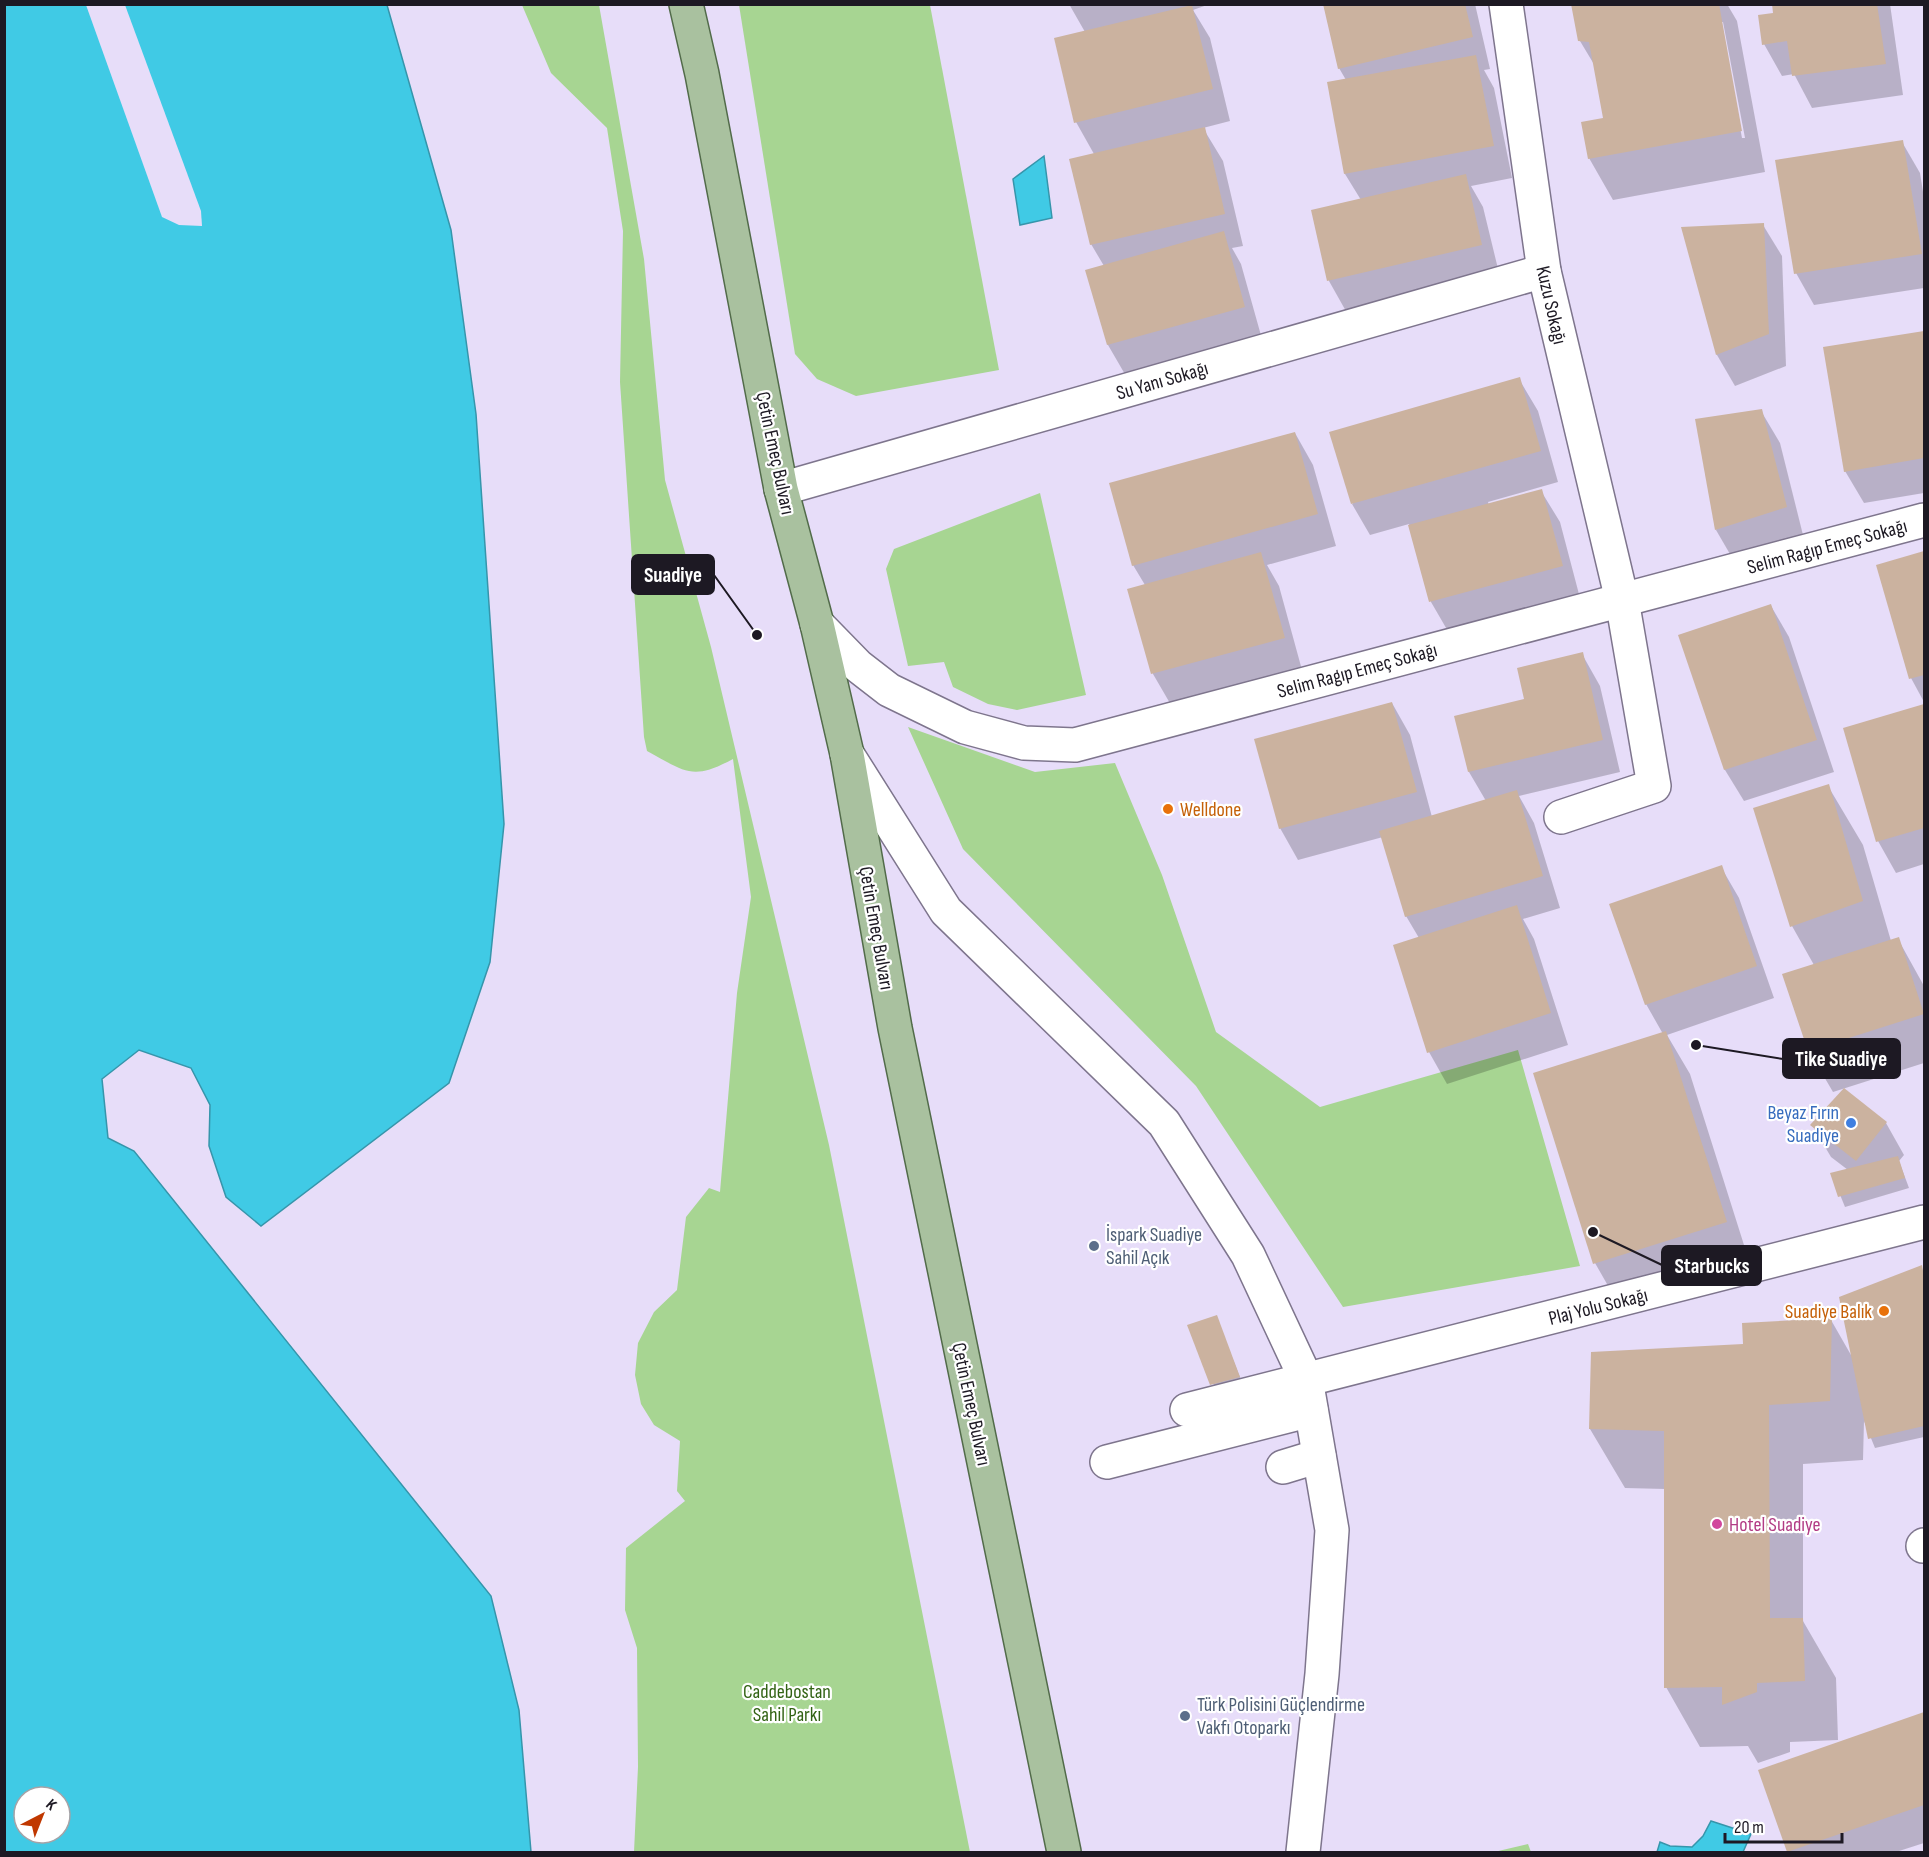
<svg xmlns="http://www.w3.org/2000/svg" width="1929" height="1857" viewBox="0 0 1929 1857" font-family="'Sofia Sans Condensed',sans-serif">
	<rect width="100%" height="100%" fill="#e7ddf9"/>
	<g fill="#a7d592">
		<path d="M522,5H599L644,259L665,480L711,647L829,1145L970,1852H634L638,1767L637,1648L625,1610L626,1548L685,1501L677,1491L680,1441L654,1425L641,1404L635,1375L638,1343L654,1312L677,1290L686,1217L709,1188L720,1192L737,993L751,897L733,759C692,781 686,772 647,751L644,737L620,382L623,231L607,128L551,73Z"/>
		<path d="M739,5H930L999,370L856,396L817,379L795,354Z"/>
		<path d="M1040,493L1086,695L1017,710L988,704L953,687L944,662L908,666L886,569L894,549Z"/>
		<path d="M908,727L1035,772L1115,763L1162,875L1216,1032L1320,1107L1518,1050L1580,1266L1343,1307L1196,1086L963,849Z"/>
		<path d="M1528,1844L1531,1852H1494Z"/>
	</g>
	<g fill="#40cae5" stroke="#3695ab" stroke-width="1.5" fill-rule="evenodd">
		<path d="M5,5H387L451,230L476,414L504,824L490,962L449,1083L261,1226L226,1197L209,1146L210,1105L191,1068L139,1050L102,1079L108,1138L134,1151L491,1596L519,1710L531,1852H5ZM24,1797H60V1833H24Z"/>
		<path d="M1044,156L1052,218L1020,225L1013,179Z"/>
		<path d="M1711,1821L1751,1834L1743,1852H1657L1660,1842L1670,1846L1692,1847L1703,1836Z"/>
	</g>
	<path fill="#e7ddf9" d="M86,5H125L201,211L202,226L179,225L162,217Z"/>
	<g fill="#0003" fill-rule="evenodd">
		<path d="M1069,4H1210L1193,10L1210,38L1230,121L1203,128L1223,161L1243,246L1232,248L1241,264L1262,339L1126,376L1108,345L1087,271L1104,266L1091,244L1094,154L1076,122L1085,32Z"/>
		<path d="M1324,4H1475L1490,69L1484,70L1494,88L1512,178L1471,186L1483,207L1500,277L1347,313L1329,281L1312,211L1361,200L1345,174L1346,80L1339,68Z"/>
		<path d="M1573,4H1727L1737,21L1765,172L1613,200L1589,158L1605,119L1595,66L1580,41ZM1720,22H1723L1745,138H1742Z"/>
		<path d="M1773,4H1890L1903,95L1812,108L1794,74L1782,76L1764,44L1775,15Z"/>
		<path d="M1902,142L1920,173L1924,198V288L1814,305L1796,273Z"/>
		<path d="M1763,225L1782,256L1786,366L1735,386L1717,355L1683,228Z"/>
		<path d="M1924,332V493L1864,503L1845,471L1825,348Z"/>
		<path d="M1519,379L1538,411L1558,482L1488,502L1489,505L1541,491L1560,522L1580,598L1449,633L1431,602L1409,524L1370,535L1352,504Z"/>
		<path d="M1761,411L1780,443L1804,539L1734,561L1716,530Z"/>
		<path d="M1295,433L1313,465L1336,546L1267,565L1279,586L1302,670L1171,705L1153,674L1129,590L1145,585L1133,565Z"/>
		<path d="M1924,553V702L1911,678L1878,566Z"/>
		<path d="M1771,606L1789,637L1834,772L1744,801L1725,770L1680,636Z"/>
		<path d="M1582,654L1600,686L1620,772L1519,796L1534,823L1560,908L1523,919L1534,939L1568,1045L1447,1084L1429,1052L1419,938L1406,916L1383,837L1298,860L1280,828L1392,703L1410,735L1432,817L1486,801L1469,772L1456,717L1526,700Z"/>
		<path d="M1924,706V864L1896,873L1878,841L1845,729Z"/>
		<path d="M1828,786L1863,845L1891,941L1898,939L1924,986V1063L1833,1092L1809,1051L1784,975L1814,965L1792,926Z"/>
		<path d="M1721,867L1739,898L1774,998L1667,1035L1690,1074L1750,1264L1619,1305L1595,1263L1663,1034L1646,1004Z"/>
		<path d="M1845,1090L1886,1123L1904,1155L1899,1161L1909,1188L1845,1207L1832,1175L1848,1170L1831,1157L1812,1125Z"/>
		<path d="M1921,1267L1924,1273V1437L1875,1448L1864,1421L1863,1460L1803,1464V1621L1836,1678L1838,1740L1790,1742V1752L1758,1763L1748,1746L1700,1747L1666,1687L1665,1489L1625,1488L1590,1429L1744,1345L1831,1320L1851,1355Z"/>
		<path d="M1216,1317L1244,1387L1218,1395L1189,1326Z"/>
		<path d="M1924,1714V1843L1896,1852H1789L1760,1771Z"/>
	</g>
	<g fill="#cbb29f">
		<path d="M1323,4H1465L1473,37L1338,69Z"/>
		<path d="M1571,4H1719L1742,131L1588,159L1581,122L1603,118L1589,42L1578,41Z"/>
		<path d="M1772,4H1877L1886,64L1792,76L1787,41L1762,45L1758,15L1773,13Z"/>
		<path d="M1192,5L1213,89L1074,123L1054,38Z"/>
		<path d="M1476,55L1494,146L1344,174L1327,82Z"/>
		<path d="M1205,127L1225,214L1090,245L1069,159Z"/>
		<path d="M1903,140L1922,254L1794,274L1775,160Z"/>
		<path d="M1466,174L1482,245L1327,281L1311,210Z"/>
		<path d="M1764,223L1769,334L1716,355L1681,227Z"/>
		<path d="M1224,231L1245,307L1107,345L1085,270Z"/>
		<path d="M1924,331V458L1844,472L1823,347Z"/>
		<path d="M1520,377L1541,451L1351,504L1329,432Z"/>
		<path d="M1762,409L1787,507L1715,530L1695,419Z"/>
		<path d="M1295,432L1318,514L1132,566L1109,483Z"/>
		<path d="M1542,489L1563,566L1429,602L1408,525Z"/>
		<path d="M1924,551V675L1909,679L1876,565Z"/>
		<path d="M1261,552L1285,638L1151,674L1127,589Z"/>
		<path d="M1771,604L1817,740L1724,770L1678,635Z"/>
		<path d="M1583,652L1603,740L1468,772L1454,716L1524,699L1517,668Z"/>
		<path d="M1392,702L1417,792L1279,829L1254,739Z"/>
		<path d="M1924,704V828L1876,842L1843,728Z"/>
		<path d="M1829,784L1863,901L1790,927L1753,808Z"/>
		<path d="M1517,790L1543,876L1405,917L1379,831Z"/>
		<path d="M1722,865L1757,966L1645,1005L1609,904Z"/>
		<path d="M1517,905L1551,1013L1427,1053L1393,945Z"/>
		<path d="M1899,937L1924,1014L1808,1051L1782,974Z"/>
		<path d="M1666,1031L1727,1222L1593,1264L1533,1073Z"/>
		<path d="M1844,1088L1887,1122L1856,1161L1810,1125Z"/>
		<path d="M1898,1156L1905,1178L1838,1197L1830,1173Z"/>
		<path d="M1922,1265L1924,1277V1426L1868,1439L1839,1297Z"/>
		<path d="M1217,1315L1240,1377L1210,1385L1187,1325Z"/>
		<path d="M1832,1318L1830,1401L1769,1405L1770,1618H1803L1805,1681L1757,1683V1692L1722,1705V1687L1664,1688V1431L1589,1429L1591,1352L1743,1344L1742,1323Z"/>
		<path d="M1924,1712V1805L1787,1852L1758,1770Z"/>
	</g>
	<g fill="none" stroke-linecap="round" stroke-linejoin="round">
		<defs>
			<g id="minor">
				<path d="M1506,4L1544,271L1622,600L1654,786L1561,817"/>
				<path d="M781,489L1544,271"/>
				<path d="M817,624L858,666L889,690L965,727L1024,743L1075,745L1924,520"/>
				<path d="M847,754L946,911L1164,1123L1248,1255L1306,1379L1332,1530L1322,1674L1303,1852"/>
				<path d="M1187,1410L1924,1222"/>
				<path d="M1107,1462L1311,1410"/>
				<path d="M1283,1467L1319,1456"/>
				<path d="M1923,1546L1924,1545"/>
			</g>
			<path id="major" d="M686,4L702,74L781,489L817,624L847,754L895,1028L1064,1852"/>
		</defs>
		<use href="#minor" stroke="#7e758d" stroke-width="36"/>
		<use href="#major" stroke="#526b4a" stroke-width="36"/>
		<use href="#minor" stroke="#fff" stroke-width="33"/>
		<use href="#major" stroke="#a9c19f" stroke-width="33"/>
	</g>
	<g fill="#e8710a" stroke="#fff" stroke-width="2">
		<circle cx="1168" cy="809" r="6"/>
		<circle cx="1884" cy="1311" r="6"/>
	</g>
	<circle fill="#3f7fe0" stroke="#fff" stroke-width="2" cx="1851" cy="1123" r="6"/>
	<g fill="#5c6f8a" stroke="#fff" stroke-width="2">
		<circle cx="1094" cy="1246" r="6"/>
		<circle cx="1185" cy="1716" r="6"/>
	</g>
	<circle fill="#d1479c" stroke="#fff" stroke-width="2" cx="1717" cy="1524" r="6"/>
	<g text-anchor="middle" stroke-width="4.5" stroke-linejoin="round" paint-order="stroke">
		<g font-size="20" fill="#1d1923" stroke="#fff">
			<text transform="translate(1552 305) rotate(77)" y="7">Kuzu Sokağı</text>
			<text transform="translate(1162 380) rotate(-16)" y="7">Su Yanı Sokağı</text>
			<text transform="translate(776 453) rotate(78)" y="7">Çetin Emeç Bulvarı</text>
			<text transform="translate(1827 546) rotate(-15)" y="7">Selim Ragıp Emeç Sokağı</text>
			<text transform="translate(1357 670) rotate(-15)" y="7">Selim Ragıp Emeç Sokağı</text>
			<text transform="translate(877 928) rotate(80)" y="7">Çetin Emeç Bulvarı</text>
			<text transform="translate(1598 1306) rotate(-14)" y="7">Plaj Yolu Sokağı</text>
			<text transform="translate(972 1404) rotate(78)" y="7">Çetin Emeç Bulvarı</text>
		</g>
		<g font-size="20" fill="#c56008" stroke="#fff" text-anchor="start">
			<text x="1180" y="816">Welldone</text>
			<text x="1872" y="1318" text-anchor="end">Suadiye Balık</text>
		</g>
		<g font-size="20" fill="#366cbe" stroke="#fff" text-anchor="end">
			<text x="1839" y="1119">Beyaz Fırın<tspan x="1839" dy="23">Suadiye</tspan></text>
		</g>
		<g font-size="20" fill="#4e5e75" stroke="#fff" text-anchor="start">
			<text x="1106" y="1241">İspark Suadiye<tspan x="1106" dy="23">Sahil Açık</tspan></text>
			<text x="1197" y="1711">Türk Polisini Güçlendirme<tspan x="1197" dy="23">Vakfı Otoparkı</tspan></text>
		</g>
		<g font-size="20" fill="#b23c85" stroke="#fff" text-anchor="start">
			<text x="1729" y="1531">Hotel Suadiye</text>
		</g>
		<g font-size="20" fill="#326314" stroke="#fff">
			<text x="787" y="1698">Caddebostan<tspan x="787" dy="23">Sahil Parkı</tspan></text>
		</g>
	</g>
	<path fill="none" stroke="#1d1923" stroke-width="2" d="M757 635L714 575M1696 1045L1783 1059M1593 1232L1662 1265"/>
	<g fill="#1d1923" stroke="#fff" stroke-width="2">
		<circle cx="757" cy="635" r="6"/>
		<circle cx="1696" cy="1045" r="6"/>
		<circle cx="1593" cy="1232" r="6"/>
	</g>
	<g fill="#1d1923" stroke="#1d1923" stroke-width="2">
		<rect x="632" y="555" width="82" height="39" rx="6"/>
		<rect x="1783" y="1039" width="117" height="39" rx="6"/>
		<rect x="1662" y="1246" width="99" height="39" rx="6"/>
	</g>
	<g font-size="21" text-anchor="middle" font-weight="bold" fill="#fff">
		<text x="673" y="582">Suadiye</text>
		<text x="1841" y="1066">Tike Suadiye</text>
		<text x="1712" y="1273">Starbucks</text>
	</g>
	<rect width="1929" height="1857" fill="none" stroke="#1d1923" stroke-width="12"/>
	<g transform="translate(42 1815) rotate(42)"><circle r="28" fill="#ffffff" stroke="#a5a3a7" stroke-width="1.5"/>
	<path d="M0-4.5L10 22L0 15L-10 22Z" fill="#c03800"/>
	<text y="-9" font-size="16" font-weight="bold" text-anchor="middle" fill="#1d1923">K</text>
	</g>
	<path d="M1725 1833v9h117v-9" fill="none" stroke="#1d1923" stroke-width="3"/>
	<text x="1734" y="1833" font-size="18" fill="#1d1923" stroke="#ffffff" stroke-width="4.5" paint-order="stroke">20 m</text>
</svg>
